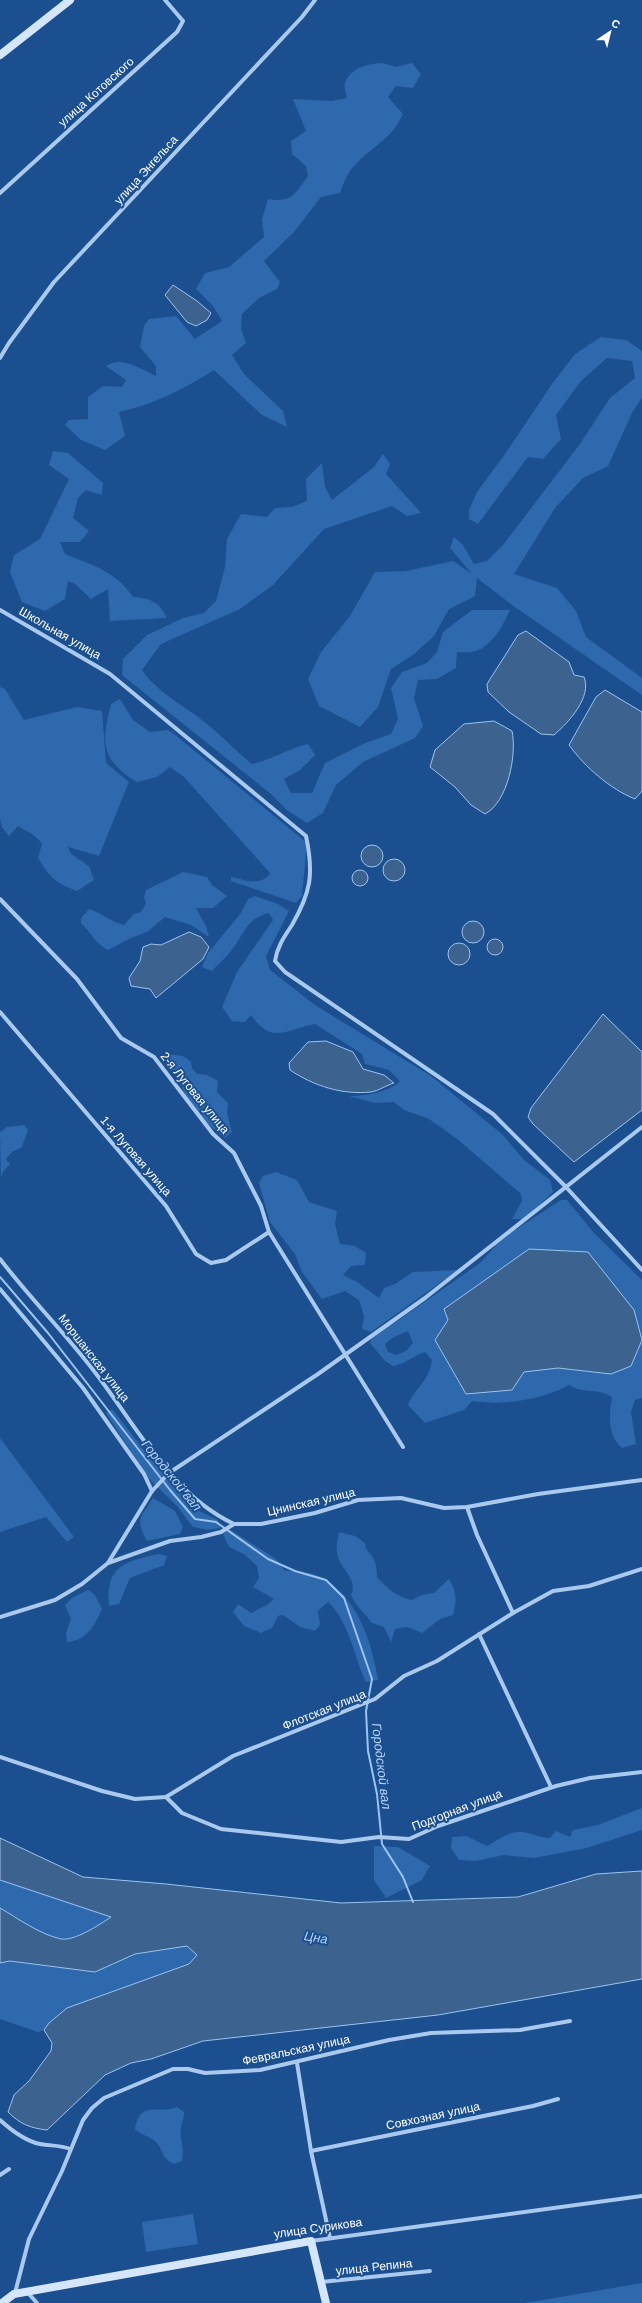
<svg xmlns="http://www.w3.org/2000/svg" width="642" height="2303" viewBox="0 0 642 2303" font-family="Arial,sans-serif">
	<rect width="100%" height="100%" fill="#1b4f8f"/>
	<g fill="#2e69ad" fill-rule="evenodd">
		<path d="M382,63L396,67L412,63L421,74L413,88L396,86L388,97L403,114C390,144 362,150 347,176C344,181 342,188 340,193L321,197L294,232L264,261L280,282L277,289L259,298L242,314L241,329L246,343L232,355L244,374L283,411L287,427L262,415L214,370C185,389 152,405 119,412L125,436L105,450L81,440L65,425L69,420L88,419V397L103,386L122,387L126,380L106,366C122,355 141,370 156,376V366L140,347L144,326L149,319L176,316L195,339L222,321L213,306L196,289L205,273L229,267L264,237L262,219L268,199C292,203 295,194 308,176L306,166L292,154L291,141L306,131L293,99L332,101L347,98C346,94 344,87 345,83C351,67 368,64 382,63Z"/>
		<path d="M601,337L626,340L642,351V398L633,411L608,466L583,478L555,508L514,574L557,588L576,611L586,637L642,678V695L512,605L477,578L475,596L449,609L434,636L414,654L391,669L378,707L360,727L319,706L308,679L321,652L350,616L375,572L406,571L453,561L472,574L450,548L454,537L463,545L474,564L487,561L503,545L580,444L610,398L635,378L632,361L607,358L581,381L556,415L561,439L543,459L528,457L478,524L469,519V510L477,492L505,454L552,384L575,354Z"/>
		<path d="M53,451L68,453L103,483L102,495L86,490L78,498L73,518L89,531L80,542H60L65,554C92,565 117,572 133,597C150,598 160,602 167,618L110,621L108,589L91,599L75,584L68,581L65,599L45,611L22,602L10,572L14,555L40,539L69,479L49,465Z"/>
		<path d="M383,454L390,464L386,474L421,513L407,516L392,506L324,529L273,585L240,609L161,644L142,670C160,696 190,708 213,729C227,741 238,753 252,764C273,759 288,749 308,744L315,755L300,770L284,779L291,793H312L325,763L365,743L391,734L398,719L391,688L402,672L427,663L437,652L443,632L472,610H510C504,624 492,646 476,651C471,653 463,652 457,652L456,668L437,679L418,680L414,698L423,726L415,738L363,762L336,785L323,813L307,823L288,811L271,794L122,675L123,659L147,635L183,618L204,613L216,601L225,567L227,539L241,514L267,517L275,508L292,507L307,501L306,479L322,463L325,487L332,500L374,467Z"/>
		<path d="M0,687L5,689L24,720L77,707L102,711L106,763L129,782L99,856L68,847L71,854L89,866L94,880L77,891C56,883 50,878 38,858L42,843L32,834L18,826L9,836L2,827L0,819Z"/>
		<path d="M120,699L133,720L150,732L168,730L174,734L307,843L302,896L296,903L231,881V877C244,880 262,887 270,873L184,777L170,767L157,777L137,782C101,760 101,743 111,704Z"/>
		<path d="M183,872L207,877L212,885L227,896L213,908H196L206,926L209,937L191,925L165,917L147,932L131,938L108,950C96,944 91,933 81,923V918L89,909C102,913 111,922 124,925L134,914L141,912L146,903L144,897L146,890Z"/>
		<path d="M255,896L278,904L289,911L266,956L270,970L315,1005L431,1076L503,1135L524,1160L550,1180L553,1192L525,1219H512L522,1201L521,1194L456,1138L429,1119L404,1110L394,1102L375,1103L349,1096C365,1096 388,1093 400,1081L389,1070L365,1064L362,1054L315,1024C285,1030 273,1045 251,1015L245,1022L232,1021L222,1007L237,972L273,920L269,913C245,919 245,934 231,951C226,958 218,964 212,971L202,967L208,953L241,913L248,899Z"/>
		<path d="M168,1054L183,1056L191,1062L192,1068L197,1074L207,1075L218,1081L217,1092L228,1103L227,1113L232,1132L225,1138C206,1124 181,1102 181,1077L171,1070L164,1060Z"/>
		<path d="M24,1125L28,1130L22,1147L12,1152L6,1159L10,1164L3,1172L1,1178L0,1132L7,1127Z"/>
		<path d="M276,1172L297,1180L309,1202L337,1211L335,1224L340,1244L355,1246L366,1253L365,1265L351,1266L343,1275L357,1282L379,1298L384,1288L395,1284L413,1272L458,1270L371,1332L362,1329L364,1316L359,1300L345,1291L322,1299L302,1272L295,1254L270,1222L259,1183L263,1176Z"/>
		<path d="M561,1200H567L594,1233L642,1280V1398L635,1400L631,1412L636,1444L622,1448C607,1435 609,1414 612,1397C599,1388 583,1394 569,1385C541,1400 503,1406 472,1401L464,1410L425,1423L408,1405C415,1387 429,1382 432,1360L425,1352C413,1356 405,1364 393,1366L385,1361L370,1343L373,1335L396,1322L480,1263L491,1251L503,1234L512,1232ZM448,1320L611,1374L558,1368L523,1372L512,1390L435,1340ZM408,1331L413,1343L406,1351L396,1355L388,1352L385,1344L394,1337Z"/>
		<path d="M112,1409L170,1483L201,1512L218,1520L220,1528L208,1530L193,1527L176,1505L148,1478L106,1413Z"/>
		<path d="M0,1438L74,1537L67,1542L46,1517L0,1532Z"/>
		<path d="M153,1498L175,1511L183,1527L180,1534L147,1541C135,1519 140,1518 153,1498Z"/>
		<path d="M229,1529L276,1559L284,1570C295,1572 311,1572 321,1577C357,1596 372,1642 378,1680L366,1682C353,1655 350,1623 328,1602L318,1611L320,1625L315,1631L300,1627L283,1615L278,1616L272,1628L261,1633L244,1626L233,1612L238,1604L251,1613L267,1605L274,1599L253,1587L259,1578L257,1566L244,1554L229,1547L223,1534Z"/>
		<path d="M339,1532L355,1536L365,1543L366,1549C375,1558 377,1564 377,1577C387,1589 398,1597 412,1600L422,1595L434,1593L449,1579C457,1592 457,1601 453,1615L440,1619L422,1633L407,1627L395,1629L391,1642L384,1627L372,1623C365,1613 356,1607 351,1595C359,1577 338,1569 337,1552C336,1545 338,1538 339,1532Z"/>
		<path d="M159,1554L167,1556L164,1565L130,1578L119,1604L109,1606C105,1566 125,1561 159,1554Z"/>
		<path d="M88,1590L94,1594L102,1608C96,1625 86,1641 67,1642L66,1633L71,1619L65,1605L72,1598Z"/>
		<path d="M642,1808V1830L587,1848L534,1858L504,1855L476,1861L459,1860L451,1848L452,1837L466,1836L487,1846C496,1841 511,1830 522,1832C532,1833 540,1838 550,1838L556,1831L570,1837L573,1830L598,1825Z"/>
		<path d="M374,1846L398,1847L430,1866L422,1880L386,1898L374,1880Z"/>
		<path d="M0,1880L111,1917C99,1925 76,1941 61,1939C39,1935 18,1919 0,1908Z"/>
		<path d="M187,1946L197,1955L189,1964L67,2008L49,2023L44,2030L38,2032L0,2019V1963L10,1961L95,1972L135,1954Z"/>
		<path d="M177,2107L184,2112C184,2119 182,2122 181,2128C179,2137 185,2148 182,2161L174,2164C161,2158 164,2151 156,2142C150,2136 142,2136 135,2129C140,2099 158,2115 177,2107Z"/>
		<path d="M193,2214L198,2244L146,2252L142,2222Z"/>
		<path d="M642,2283V2303H525Z"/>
	</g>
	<g fill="#3c6290" stroke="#9cc4f0">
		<path d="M173,285L197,301L211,313L207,320L196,326L187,322L165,295Z"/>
		<path d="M526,631L569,662L574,675L584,677C592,697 569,722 554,735L541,734L509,712L488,692L487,684L518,635Z"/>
		<path d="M605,690L642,712V791L635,799C610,789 585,767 569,745L596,697Z"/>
		<path d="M494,721L512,731C517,754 508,802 485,814L471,805L455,787L430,767L435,750L464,724Z"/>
		<circle cx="372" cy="856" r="11"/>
		<circle cx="394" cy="870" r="11"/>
		<circle cx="360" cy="878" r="8"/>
		<circle cx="473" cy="932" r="11"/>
		<path d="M189,932L201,937L209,947L203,959L156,998L150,989L131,986L129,978L140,961L143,947L151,944L161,945Z"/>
		<circle cx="495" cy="947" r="8"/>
		<circle cx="459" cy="954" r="11"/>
		<path d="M603,1014L642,1052V1110L574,1162L533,1124L528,1117L531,1108Z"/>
		<path d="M326,1041L353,1052L363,1069L384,1075L394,1083C387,1085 378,1091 371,1092C342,1095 314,1086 290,1070L289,1063L308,1042Z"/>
		<path d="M529,1249L588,1252L634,1310L642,1340L631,1366L611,1374L558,1368L524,1372L512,1390L466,1394L435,1340L448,1320L444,1309Z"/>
		<path d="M0,1838L83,1877L166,1884L341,1903L518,1897L596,1874L642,1871V1979L438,2015L203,2041L151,2059L131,2063L105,2075L47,2130C30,2128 20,2124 8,2112L14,2095L29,2081L51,2051L52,2043L44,2030L49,2023L67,2008L189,1964L197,1955L187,1946L135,1954L95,1972L10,1961L0,1963V1908C19,1919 39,1934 61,1939C75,1941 99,1925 111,1917L0,1880Z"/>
	</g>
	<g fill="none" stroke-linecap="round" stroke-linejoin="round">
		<path stroke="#9cc4f0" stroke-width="2" d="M0,1277L48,1333L170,1490L195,1519L216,1522L268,1559L295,1571L326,1580L344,1598L372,1679L366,1711L368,1751L377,1794L382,1844L403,1877L413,1902"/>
		<g stroke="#a9c9ee" stroke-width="4">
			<path d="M0,193L177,32L183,21L165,0"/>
			<path d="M0,358L9,343L54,282L302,17L315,0"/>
			<path d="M0,610L110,674L306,836C314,874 311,892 292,925C284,937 277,947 275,961L285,972L493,1114L565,1186L642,1270"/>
			<path d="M0,899L77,979L121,1038L154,1057L213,1134L234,1153L261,1206L269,1232L403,1447"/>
			<path d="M0,1012L166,1206L196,1254L211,1263L226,1260L269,1232"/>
			<path d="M0,1259C29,1297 64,1332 94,1371C136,1425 170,1494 234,1524"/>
			<path d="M0,1289L83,1388L144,1474L152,1491"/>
			<path d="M467,1507L477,1535L513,1613"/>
			<path d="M108,1563L152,1491L169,1473L318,1374L425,1298L642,1127"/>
			<path d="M0,1617L55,1600L82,1584L108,1563L170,1541L201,1537L221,1532L234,1524H261L315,1513L358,1500L401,1498L444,1508L467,1507L538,1494L642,1480"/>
			<path d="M479,1634L551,1787"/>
			<path d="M0,1757L102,1791L135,1799L166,1797L233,1756L375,1699L404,1676L437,1661L513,1613L553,1591L589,1586L642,1569"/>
			<path d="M166,1797L182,1813L221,1829L341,1842L379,1837L409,1839L438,1826L556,1786L590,1778L642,1772"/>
			<path d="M297,2063L311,2151L330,2238"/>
			<path d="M0,2120C11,2130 25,2141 40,2144C51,2146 60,2145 70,2149"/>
			<path d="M311,2151L533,2106L558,2099"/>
			<path d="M0,2175L9,2169"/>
			<path d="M311,2241L642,2196"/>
			<path d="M321,2282L430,2271"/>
			<path d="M15,2293L29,2239L62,2171L83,2120L92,2108L104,2098L173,2069H188L205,2073L260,2070L389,2040L431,2033L520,2030L570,2021"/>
			<path d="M28,2293L37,2303"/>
		</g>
		<g stroke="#d6e6fa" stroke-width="8">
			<path d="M0,55L70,0"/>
			<path d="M2,2303L14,2294L311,2241L326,2303"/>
		</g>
	</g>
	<g text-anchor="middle" stroke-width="4" stroke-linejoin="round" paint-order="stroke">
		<g font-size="12" fill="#fff" stroke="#1b4f8f">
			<text transform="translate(96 92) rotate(-42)" y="4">улица Котовского</text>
			<text transform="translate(146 170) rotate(-48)" y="4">улица Энгельса</text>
			<text transform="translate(60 633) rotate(30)" y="4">Школьная улица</text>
			<text transform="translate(195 1093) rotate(51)" y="4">2-я Луговая улица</text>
			<text transform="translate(136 1156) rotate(49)" y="4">1-я Луговая улица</text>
			<text transform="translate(94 1358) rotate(52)" y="4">Моршанская улица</text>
			<text transform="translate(311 1502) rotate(-13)" y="4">Цнинская улица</text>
			<text transform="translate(324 1710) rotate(-22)" y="4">Флотская улица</text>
			<text transform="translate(457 1810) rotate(-21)" y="4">Подгорная улица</text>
			<text transform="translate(296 2050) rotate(-12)" y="4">Февральская улица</text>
			<text transform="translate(433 2116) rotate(-12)" y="4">Совхозная улица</text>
			<text transform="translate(318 2228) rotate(-8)" y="4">улица Сурикова</text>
			<text transform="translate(374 2267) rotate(-6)" y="4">улица Репина</text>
		</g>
		<g font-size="13" font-style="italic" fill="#b5d3f5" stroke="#1b4f8f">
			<text transform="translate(172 1475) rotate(51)" y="5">Городской вал</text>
			<text transform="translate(382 1766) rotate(83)" y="5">Городской вал</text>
			<text transform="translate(316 1937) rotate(9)" y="5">Цна</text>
		</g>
	</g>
	<g transform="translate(610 32) rotate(35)" stroke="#1b4f8f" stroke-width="3" paint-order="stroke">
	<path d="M0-3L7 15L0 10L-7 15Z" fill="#ffffff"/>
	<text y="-6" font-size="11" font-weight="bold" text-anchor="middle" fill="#ffffff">С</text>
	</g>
</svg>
